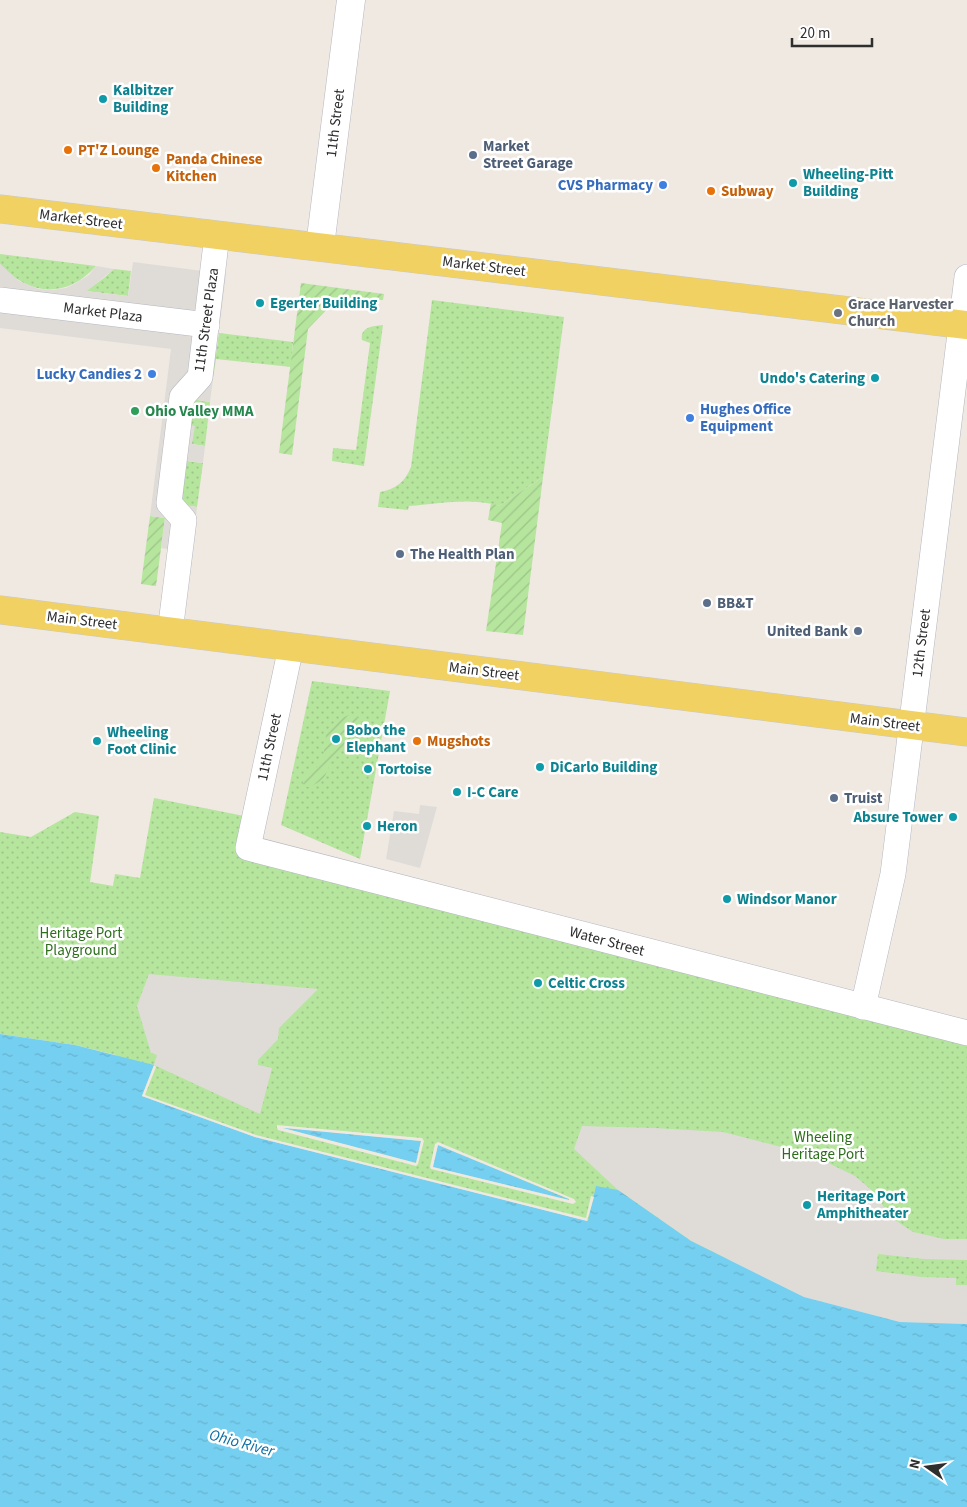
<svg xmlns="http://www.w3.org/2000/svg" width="967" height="1507" viewBox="0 0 967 1507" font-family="'Source Sans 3',sans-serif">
	<defs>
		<pattern id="grass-dots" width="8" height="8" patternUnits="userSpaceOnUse" patternTransform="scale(1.25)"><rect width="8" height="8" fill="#b6e59e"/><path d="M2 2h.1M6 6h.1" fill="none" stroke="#9dc588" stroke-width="1.8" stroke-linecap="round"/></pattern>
		<pattern id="garden-furrows" width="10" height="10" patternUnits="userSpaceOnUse" patternTransform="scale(1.25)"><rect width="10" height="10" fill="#b6e59e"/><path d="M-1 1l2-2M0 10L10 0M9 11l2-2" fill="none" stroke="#9dc588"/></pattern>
		<pattern id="water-ripples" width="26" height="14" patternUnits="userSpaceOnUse" patternTransform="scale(1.25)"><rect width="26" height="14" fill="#75cff0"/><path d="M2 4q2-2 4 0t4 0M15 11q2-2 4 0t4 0" fill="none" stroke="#66b2ce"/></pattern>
	</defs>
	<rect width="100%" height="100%" fill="#efe9e1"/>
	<g fill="url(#grass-dots)">
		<path d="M0,254L96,266C67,299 28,296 0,264Z"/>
		<path d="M114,269L131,271L128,296L86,291L104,278Z"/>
		<path d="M432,300L564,317L543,477L499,506C471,497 438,504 409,506L408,510L378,507L380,492C396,489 405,482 411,467Z"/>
		<path d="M383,325L364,466L332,461L333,448L356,450L370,343L362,340C360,327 373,326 383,325Z"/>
		<path d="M219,333L293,342L291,367L216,359L213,379L203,378L206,353L216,354Z"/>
		<path d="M186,398L210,402L205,446L192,444L183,424Z"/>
		<path d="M179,460L203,463L197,507L178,504Z"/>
		<path d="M312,681L390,691L360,859L281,825Z"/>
		<path d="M154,798L254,818L248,847L967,1033V1324L587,1221L255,1137L142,1096L116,1055L75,1045L0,1034V832L31,837L75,812L99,816L90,882L113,886L115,874L140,878Z"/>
	</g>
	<g fill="url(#garden-furrows)">
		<path d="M301,283L384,294L383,300L334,302L308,329L292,455L279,453Z"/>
		<path d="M543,477L523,635L486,631L502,523L488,520L491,503L499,506Z"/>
		<path d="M150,516L165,518L156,586L141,584Z"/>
		<path d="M349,715L358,717L361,721C359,729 355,739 348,745C345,748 341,749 338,752C324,766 332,780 308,787L303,784C302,772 314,773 319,764C333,741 314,728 349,715Z"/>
	</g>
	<g fill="#dfdcd8">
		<path d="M133,262L226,274L220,323L210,322L209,332L219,333L216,354L206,353L203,378L213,379L210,402L186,398L183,424L195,426L192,444L205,446L203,463L179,460L178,504L197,507L187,590L175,550L161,548L165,518L150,516L171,349L0,328V264L19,281L39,289L52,290L66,288L76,283L89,275L96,266L114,269L87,291L128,296Z"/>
		<path d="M420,805L437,807L420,868L386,859L394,811L419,814Z"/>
		<path d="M149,974L318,989L279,1028L278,1039L258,1060V1065L272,1068L260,1114L154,1065L157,1055L151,1053L137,1006Z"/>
		<path d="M582,1126L654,1128L723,1132L781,1147L820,1159L855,1176L876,1194L889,1216L913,1232L944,1239H967V1260L924,1259L878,1254L876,1271L922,1277L956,1278V1285H967V1324L900,1322L804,1297L691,1241L618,1190L574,1149Z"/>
	</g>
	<g fill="url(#water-ripples)">
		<path d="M0,1034L75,1045L154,1065L142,1096L255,1137L588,1221L596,1186L618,1190L691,1241L804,1297L900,1322L967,1324V1507H0Z"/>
		<path d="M279,1127L421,1141L416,1163Z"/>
		<path d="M438,1145L573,1201L432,1167Z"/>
	</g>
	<g fill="#efe9e1" fill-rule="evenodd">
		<path d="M154,1065L156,1067L145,1095L256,1135L586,1218L591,1196L594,1197L587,1221L255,1137L142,1096Z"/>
		<path d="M277,1125L422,1138L424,1141L418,1164L416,1166L278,1130L277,1128ZM283,1128H284L421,1141L416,1163Z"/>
		<path d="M438,1142L574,1199L576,1202L573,1204L431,1169L430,1167L435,1144ZM438,1145L569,1199V1200L433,1167Z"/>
	</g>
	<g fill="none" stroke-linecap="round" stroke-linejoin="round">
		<defs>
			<g id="street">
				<path d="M0,300L207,325"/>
				<path d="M170,632L184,520L169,503L182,397L200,377L217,235"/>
				<path d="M291,647L248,848L967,1033"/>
				<path d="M863,1007L893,874L967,277"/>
			</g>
			<path id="secondary" d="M320,246L351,0"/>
			<g id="primary">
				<path d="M0,209L967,325"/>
				<path d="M0,610L967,732"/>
			</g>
		</defs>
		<use href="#street" stroke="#b4b7c1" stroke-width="26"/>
		<use href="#secondary" stroke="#b4b7c1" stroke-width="29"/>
		<use href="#primary" stroke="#c9c9c9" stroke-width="29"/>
		<use href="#street" stroke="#fff" stroke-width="25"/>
		<use href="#secondary" stroke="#fff" stroke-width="28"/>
		<use href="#primary" stroke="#f2d163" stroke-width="28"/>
	</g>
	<g fill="#0f9aa8" stroke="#fff" stroke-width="2">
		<circle cx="103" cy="99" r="5"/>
		<circle cx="793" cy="183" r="5"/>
		<circle cx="260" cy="303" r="5"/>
		<circle cx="875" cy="378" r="5"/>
		<circle cx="336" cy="739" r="5"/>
		<circle cx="97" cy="741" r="5"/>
		<circle cx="540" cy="767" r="5"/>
		<circle cx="368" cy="769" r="5"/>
		<circle cx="457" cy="792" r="5"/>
		<circle cx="953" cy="817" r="5"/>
		<circle cx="367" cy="826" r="5"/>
		<circle cx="727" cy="899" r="5"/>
		<circle cx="538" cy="983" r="5"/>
		<circle cx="807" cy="1205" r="5"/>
	</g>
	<g fill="#e8710a" stroke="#fff" stroke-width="2">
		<circle cx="68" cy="150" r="5"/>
		<circle cx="156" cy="168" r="5"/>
		<circle cx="711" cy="191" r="5"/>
		<circle cx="417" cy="741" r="5"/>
	</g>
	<g fill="#5c6f8a" stroke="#fff" stroke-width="2">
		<circle cx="473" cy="155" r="5"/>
		<circle cx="400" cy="554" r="5"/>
		<circle cx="707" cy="603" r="5"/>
		<circle cx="858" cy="631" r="5"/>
		<circle cx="834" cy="798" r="5"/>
	</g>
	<g fill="#3f7fe0" stroke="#fff" stroke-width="2">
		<circle cx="663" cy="185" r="5"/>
		<circle cx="152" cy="374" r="5"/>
		<circle cx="690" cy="418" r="5"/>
	</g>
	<circle fill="#6b7280" stroke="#fff" stroke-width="2" cx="838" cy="313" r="5"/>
	<circle fill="#2e9e5b" stroke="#fff" stroke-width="2" cx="135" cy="411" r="5"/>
	<g text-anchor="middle" stroke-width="5" stroke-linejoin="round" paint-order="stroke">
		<g font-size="15" font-weight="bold" fill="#0d838f" stroke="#fff" text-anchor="start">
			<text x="113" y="95">Kalbitzer<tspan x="113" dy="17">Building</tspan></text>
			<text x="803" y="179">Wheeling-Pitt<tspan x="803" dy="17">Building</tspan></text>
			<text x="270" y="308">Egerter Building</text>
			<text x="865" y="383" text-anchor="end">Undo's Catering</text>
			<text x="346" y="735">Bobo the<tspan x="346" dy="17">Elephant</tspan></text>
			<text x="107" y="737">Wheeling<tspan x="107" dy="17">Foot Clinic</tspan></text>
			<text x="550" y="772">DiCarlo Building</text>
			<text x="378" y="774">Tortoise</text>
			<text x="467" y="797">I-C Care</text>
			<text x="943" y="822" text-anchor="end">Absure Tower</text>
			<text x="377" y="831">Heron</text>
			<text x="737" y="904">Windsor Manor</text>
			<text x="548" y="988">Celtic Cross</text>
			<text x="817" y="1201">Heritage Port<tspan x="817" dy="17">Amphitheater</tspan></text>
		</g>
		<g font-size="15" fill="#2e2e2e" stroke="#fff">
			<text transform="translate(335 123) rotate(-83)" y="5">11th Street</text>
			<text transform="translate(81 219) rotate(7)" y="5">Market Street</text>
			<text transform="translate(484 266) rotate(7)" y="5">Market Street</text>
			<text transform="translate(103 312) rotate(7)" y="5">Market Plaza</text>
			<text transform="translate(206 320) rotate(-82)" y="5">11th Street Plaza</text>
			<text transform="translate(82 620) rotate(7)" y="5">Main Street</text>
			<text transform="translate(921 643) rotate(-83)" y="5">12th Street</text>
			<text transform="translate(484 671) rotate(7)" y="5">Main Street</text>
			<text transform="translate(885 722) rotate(7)" y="5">Main Street</text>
			<text transform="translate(269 747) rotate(-78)" y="5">11th Street</text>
			<text transform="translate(607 941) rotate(15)" y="5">Water Street</text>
		</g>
		<g font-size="15" font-weight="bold" fill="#4e5e75" stroke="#fff" text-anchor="start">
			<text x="483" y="151">Market<tspan x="483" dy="17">Street Garage</tspan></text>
			<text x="410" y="559">The Health Plan</text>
			<text x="717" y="608">BB&amp;T</text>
			<text x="848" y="636" text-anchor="end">United Bank</text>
			<text x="844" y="803">Truist</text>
		</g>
		<g font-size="15" font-weight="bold" fill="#c56008" stroke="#fff" text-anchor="start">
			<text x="78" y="155">PT'Z Lounge</text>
			<text x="166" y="164">Panda Chinese<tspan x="166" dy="17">Kitchen</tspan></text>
			<text x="721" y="196">Subway</text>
			<text x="427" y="746">Mugshots</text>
		</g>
		<g font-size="15" font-weight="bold" fill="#366cbe" stroke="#fff" text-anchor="end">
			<text x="653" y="190">CVS Pharmacy</text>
			<text x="142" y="379">Lucky Candies 2</text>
			<text x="700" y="414" text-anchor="start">Hughes Office<tspan x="700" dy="17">Equipment</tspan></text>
		</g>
		<g font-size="15" font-weight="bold" fill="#5b616d" stroke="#fff" text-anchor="start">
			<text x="848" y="309">Grace Harvester<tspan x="848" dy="17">Church</tspan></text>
		</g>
		<g font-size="15" font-weight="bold" fill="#27864d" stroke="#fff" text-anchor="start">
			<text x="145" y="416">Ohio Valley MMA</text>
		</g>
		<g font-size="15" fill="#2c6e1b" stroke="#fff">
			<text x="81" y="938">Heritage Port<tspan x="81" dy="17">Playground</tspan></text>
			<text x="823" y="1142">Wheeling<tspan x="823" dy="17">Heritage Port</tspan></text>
		</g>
		<g font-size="16" font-style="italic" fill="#0d6fa3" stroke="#fff">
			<text transform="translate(242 1442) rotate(15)" y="6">Ohio River</text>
		</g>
	</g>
	<g transform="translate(927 1467) rotate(284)" stroke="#ffffff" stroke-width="4" paint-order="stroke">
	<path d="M0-4L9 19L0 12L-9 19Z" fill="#2e2e2e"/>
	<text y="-8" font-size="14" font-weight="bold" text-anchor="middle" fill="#2e2e2e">N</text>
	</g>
	<path d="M792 38v8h80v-8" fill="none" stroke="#2e2e2e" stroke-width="2.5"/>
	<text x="800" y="38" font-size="15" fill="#2e2e2e" stroke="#ffffff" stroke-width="4" paint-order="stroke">20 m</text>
</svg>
